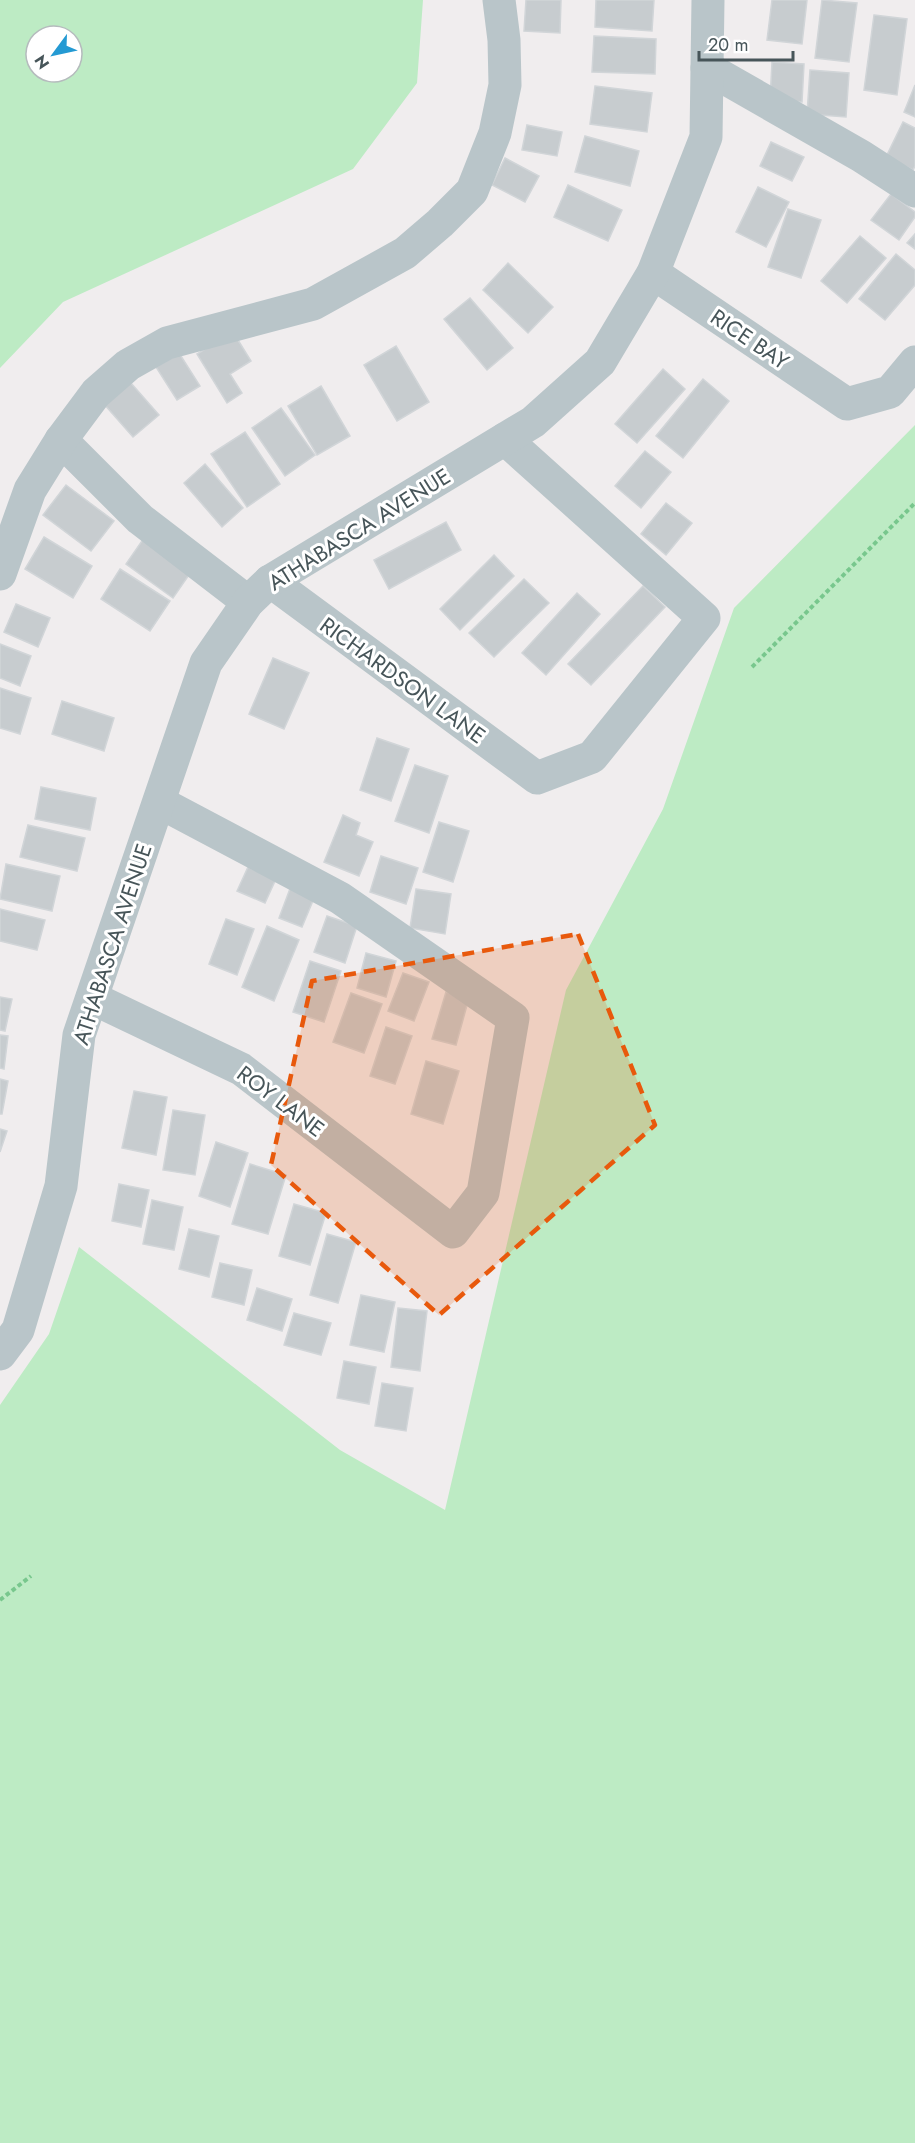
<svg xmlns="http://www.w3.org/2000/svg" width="915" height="2143" viewBox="0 0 915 2143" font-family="Jost,sans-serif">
	<rect width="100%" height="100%" fill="#f0edee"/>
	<g fill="#bdebc4" fill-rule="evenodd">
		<path d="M0,0H423L417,83L353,169L63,302L0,368ZM36,36H72V72H36Z"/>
		<path d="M915,425V2143H0V1405L49,1334L79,1247L340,1450L445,1510L566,990L663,809L734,608Z"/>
	</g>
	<g fill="#c7cccf" stroke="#d1d5d8" stroke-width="1.5">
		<path d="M526,0H561L560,33L524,31Z"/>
		<path d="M596,0H654L652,31L595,27Z"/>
		<path d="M772,0H807L802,44L767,40Z"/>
		<path d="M822,0L857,3L849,62L815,58Z"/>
		<path d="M874,15L907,19L897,95L864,90Z"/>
		<path d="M594,36L656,39L655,74L592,72Z"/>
		<path d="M772,62L804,64L802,102L770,100Z"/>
		<path d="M810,70L849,73L846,117L807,114Z"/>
		<path d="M915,85V117L904,112Z"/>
		<path d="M595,86L652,93L647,132L590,124Z"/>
		<path d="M903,122L915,128V166L913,170L886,157Z"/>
		<path d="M527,125L562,132L557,156L522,150Z"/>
		<path d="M585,136L639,151L630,186L575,172Z"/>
		<path d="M771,142L804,157L792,181L760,166Z"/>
		<path d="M505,158L539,176L525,202L492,185Z"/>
		<path d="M568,185L622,210L608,241L554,217Z"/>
		<path d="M758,187L789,202L766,247L736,232Z"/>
		<path d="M891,194L915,212V217L899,240L871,220Z"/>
		<path d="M788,209L821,220L801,278L768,267Z"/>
		<path d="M915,234V249L907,243Z"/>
		<path d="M860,236L886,258L847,303L821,281Z"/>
		<path d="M896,254L915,270V285L885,320L859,299Z"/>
		<path d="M508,263L553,307L528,333L483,290Z"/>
		<path d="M470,298L513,348L487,370L444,319Z"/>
		<path d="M233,332L251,361L230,374L242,393L227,403L197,354Z"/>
		<path d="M396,346L429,402L397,421L364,365Z"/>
		<path d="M179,353L200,386L177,400L156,367Z"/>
		<path d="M663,369L685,389L637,443L615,424Z"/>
		<path d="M703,379L729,401L683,458L656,436Z"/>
		<path d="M130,382L159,415L133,437L104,404Z"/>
		<path d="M321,386L350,436L317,455L288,406Z"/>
		<path d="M281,408L315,455L285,476L252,428Z"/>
		<path d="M245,432L280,484L247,507L211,454Z"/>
		<path d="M645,451L671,472L641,508L615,486Z"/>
		<path d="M205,464L243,508L222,527L184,483Z"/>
		<path d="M66,485L114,521L91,551L43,515Z"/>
		<path d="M666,503L692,523L666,555L641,534Z"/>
		<path d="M446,522L461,550L389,589L374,560Z"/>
		<path d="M44,537L92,566L73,598L25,569Z"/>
		<path d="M144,538L191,572L173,598L126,564Z"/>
		<path d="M494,555L514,576L460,630L440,609Z"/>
		<path d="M120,569L170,601L150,631L101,599Z"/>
		<path d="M524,579L549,603L494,657L469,633Z"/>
		<path d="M643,586L665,607L591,685L568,664Z"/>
		<path d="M577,593L600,614L546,675L522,653Z"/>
		<path d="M16,604L50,618L38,647L4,632Z"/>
		<path d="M0,644L31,656L20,686L0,678Z"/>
		<path d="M273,658L309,673L284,729L249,714Z"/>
		<path d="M0,688L31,698L20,734L0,728Z"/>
		<path d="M62,701L114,718L104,751L52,734Z"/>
		<path d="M377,738L409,749L391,801L360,790Z"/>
		<path d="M415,765L448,776L429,833L395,821Z"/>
		<path d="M41,787L96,798L90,830L35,819Z"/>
		<path d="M343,815L360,823L356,835L373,842L359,876L324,862Z"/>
		<path d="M439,822L469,831L453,882L423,872Z"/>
		<path d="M28,825L85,838L77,871L20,857Z"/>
		<path d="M381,856L418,868L406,904L370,892Z"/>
		<path d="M6,864L60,876L52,911L0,899Z"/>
		<path d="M248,867L276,879L265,903L237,891Z"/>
		<path d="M291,886L315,896L302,927L279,918Z"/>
		<path d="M416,889L451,894L445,934L410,928Z"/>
		<path d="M0,909L45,920L37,950L0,941Z"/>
		<path d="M327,916L357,926L345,963L314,952Z"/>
		<path d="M226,919L254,929L237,975L209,964Z"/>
		<path d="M267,926L299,940L274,1001L242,987Z"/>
		<path d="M366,953L396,961L386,997L357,988Z"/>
		<path d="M310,961L341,971L324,1022L293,1012Z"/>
		<path d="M403,973L429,982L414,1021L388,1011Z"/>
		<path d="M446,992L469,998L456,1045L432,1039Z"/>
		<path d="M351,993L382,1004L364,1053L333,1042Z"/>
		<path d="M0,997L12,999L5,1031L0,1030Z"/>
		<path d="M386,1027L412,1036L395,1084L370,1076Z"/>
		<path d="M0,1035L8,1036L4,1069L0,1068Z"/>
		<path d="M426,1061L459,1071L443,1124L411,1114Z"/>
		<path d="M0,1079L8,1081L2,1114H0Z"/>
		<path d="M134,1091L167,1097L156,1155L122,1148Z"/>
		<path d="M173,1110L205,1115L195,1175L163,1170Z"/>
		<path d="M0,1129L7,1131L0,1152Z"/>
		<path d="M216,1142L248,1153L230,1207L199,1196Z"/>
		<path d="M250,1164L286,1175L268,1234L232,1224Z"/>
		<path d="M119,1184L149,1190L141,1227L112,1221Z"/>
		<path d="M152,1200L183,1207L174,1250L143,1244Z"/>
		<path d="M294,1204L326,1213L310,1265L279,1256Z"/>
		<path d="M189,1229L219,1236L209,1277L179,1269Z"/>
		<path d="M327,1234L356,1242L338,1303L310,1295Z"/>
		<path d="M220,1263L252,1270L244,1305L212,1297Z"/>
		<path d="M257,1288L292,1299L282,1331L247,1320Z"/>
		<path d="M361,1295L395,1302L384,1352L350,1345Z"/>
		<path d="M398,1308L427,1311L420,1371L391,1367Z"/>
		<path d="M294,1313L331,1323L321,1355L284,1345Z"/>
		<path d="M344,1361L376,1367L369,1404L337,1398Z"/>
		<path d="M382,1383L413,1388L406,1431L375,1426Z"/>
	</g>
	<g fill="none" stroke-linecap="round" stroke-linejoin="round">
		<g stroke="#78c78d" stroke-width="4" stroke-dasharray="4.5 3" stroke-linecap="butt">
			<path d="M752,667L915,503"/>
			<path d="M0,1600L31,1576"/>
		</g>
		<g stroke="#b9c5c9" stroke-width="33">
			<path d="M707,68L861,156L915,191"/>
			<path d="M653,273L847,404L890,392L915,362"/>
			<path d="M61,440L140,519L248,602"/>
			<path d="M0,574L30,490L61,440L96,393L128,365L167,343L313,304L405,253L440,223L472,191L495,133L505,85L504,40L499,0"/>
			<path d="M270,581L537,778L592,757L704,618L505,439"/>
			<path d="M92,998L241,1069L453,1232L483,1193L513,1018L340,898L159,802"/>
			<path d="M0,1354L18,1330L61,1186L79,1035L206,663L248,602L270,581L533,422L600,362L653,273L706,137L708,0"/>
		</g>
	</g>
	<path fill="#e8590c" fill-opacity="0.2" stroke="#e8590c" stroke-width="4.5" stroke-dasharray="12 8" stroke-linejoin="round" d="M578,934L655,1125L439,1315L271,1165L312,981Z"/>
	<g text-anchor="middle" stroke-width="6" stroke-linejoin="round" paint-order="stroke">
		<g font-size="22" fill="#475559" stroke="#fff">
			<text transform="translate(750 339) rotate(34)" y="8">RICE BAY</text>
			<text transform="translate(359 529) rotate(-32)" y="8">ATHABASCA AVENUE</text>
			<text transform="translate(403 680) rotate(36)" y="8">RICHARDSON LANE</text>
			<text transform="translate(112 944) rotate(-72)" y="8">ATHABASCA AVENUE</text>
			<text transform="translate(281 1101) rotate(37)" y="8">ROY LANE</text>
		</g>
	</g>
	<g transform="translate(54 54) rotate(237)"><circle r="28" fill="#ffffff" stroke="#b5bbbd" stroke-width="1.5"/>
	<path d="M0-4.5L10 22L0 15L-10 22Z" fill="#249ad3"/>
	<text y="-9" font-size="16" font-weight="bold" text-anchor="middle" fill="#475559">N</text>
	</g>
	<path d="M699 51v9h94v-9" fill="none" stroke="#475559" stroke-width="3"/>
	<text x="708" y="51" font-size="18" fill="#475559" stroke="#ffffff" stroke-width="4.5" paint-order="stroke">20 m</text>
</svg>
